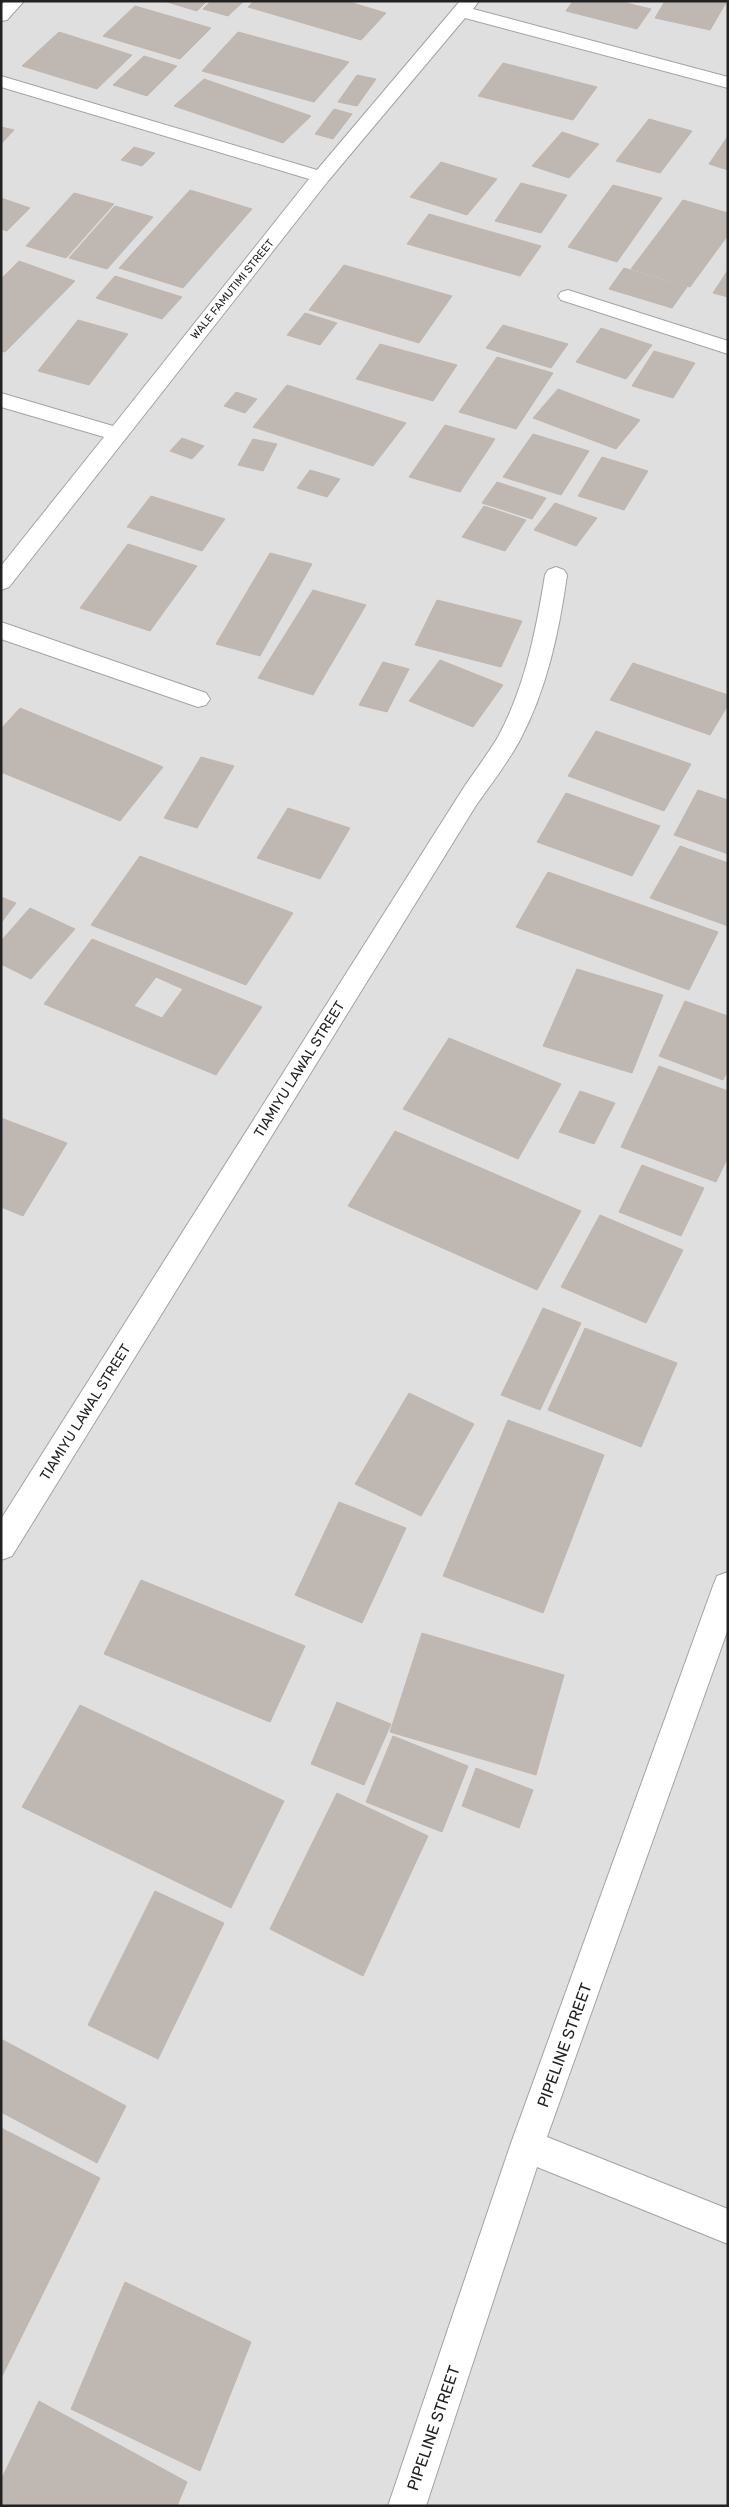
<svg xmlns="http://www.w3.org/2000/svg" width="729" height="2507" viewBox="0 0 729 2507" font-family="Rubik,sans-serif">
	<rect width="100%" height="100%" fill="#f1eee9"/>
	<rect fill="#e0dfdf" x="1" y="1" width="727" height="2505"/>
	<g fill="#bfb8b2" stroke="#c2b6ad" fill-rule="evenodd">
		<path d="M164,1H207L197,11Z"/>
		<path d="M211,1H244L228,16L203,9Z"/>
		<path d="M254,1H346L386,13L361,40L248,7Z"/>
		<path d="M573,1H618L651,9L637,29L566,11Z"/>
		<path d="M665,1H727L710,30L655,18Z"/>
		<path d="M135,6L211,28L180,59L103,36Z"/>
		<path d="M59,32L132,55L97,89L22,66Z"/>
		<path d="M238,32L349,62L314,102L202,71Z"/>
		<path d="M144,56L177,66L147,96L113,85Z"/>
		<path d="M503,63L597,87L573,120L478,96Z"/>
		<path d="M357,75L376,79L357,106L338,102Z"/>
		<path d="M204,79L311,116L283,143L174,106Z"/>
		<path d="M334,109L352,114L333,139L315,134Z"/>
		<path d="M649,119L692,131L660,173L616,161Z"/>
		<path d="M1,127L14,130L1,144Z"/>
		<path d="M562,132L599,144L569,178L532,166Z"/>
		<path d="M728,136V170L709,164Z"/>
		<path d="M134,147L155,153L142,166L121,160Z"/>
		<path d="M441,162L497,179L467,215L410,197Z"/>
		<path d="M521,183L567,195L541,233L495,221Z"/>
		<path d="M613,185L662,198L617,262L568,247Z"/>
		<path d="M190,190L252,209L183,288L119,268Z"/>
		<path d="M74,193L114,204L66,258L26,246Z"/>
		<path d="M1,198L30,208L7,231L1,229Z"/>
		<path d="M683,200L728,213V235L690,287L631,269Z"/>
		<path d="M115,206L153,217L107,269L69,258Z"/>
		<path d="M429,214L541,246L520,276L407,244Z"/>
		<path d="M19,261L75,281L5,352L1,351V279Z"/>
		<path d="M344,265L452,296L419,343L309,310Z"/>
		<path d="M624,268L687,287L672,308L609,289Z"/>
		<path d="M728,270V297L713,293Z"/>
		<path d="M115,276L182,297L162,319L96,298Z"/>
		<path d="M305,313L337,323L320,345L287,335Z"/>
		<path d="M78,320L128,334L89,385L38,371Z"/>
		<path d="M503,325L568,344L551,368L486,348Z"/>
		<path d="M601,328L652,345L626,379L576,362Z"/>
		<path d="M380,344L457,365L433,401L356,379Z"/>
		<path d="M654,351L695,363L673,398L632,386Z"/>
		<path d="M497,357L553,373L516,429L459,412Z"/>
		<path d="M287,385L406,423L373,466L253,427Z"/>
		<path d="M558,389L640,420L616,449L533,418Z"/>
		<path d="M236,392L257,399L245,413L224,406Z"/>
		<path d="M445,425L495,439L460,492L409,477Z"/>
		<path d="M533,434L589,451L561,495L503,477Z"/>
		<path d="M182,438L204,446L192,459L170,451Z"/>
		<path d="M253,439L277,444L263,471L238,465Z"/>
		<path d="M602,457L648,471L624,510L578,496Z"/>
		<path d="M310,470L340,479L327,497L297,488Z"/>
		<path d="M497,482L546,498L532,519L482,503Z"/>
		<path d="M151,496L225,519L202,551L127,527Z"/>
		<path d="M555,503L597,518L576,546L534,530Z"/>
		<path d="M484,506L526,520L505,551L462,537Z"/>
		<path d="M128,544L197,566L150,631L80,608Z"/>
		<path d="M270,553L312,564L260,656L216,644Z"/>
		<path d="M313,590L366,605L313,695L258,678Z"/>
		<path d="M437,600L522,621L501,667L415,645Z"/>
		<path d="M440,660L503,685L473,727L409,701Z"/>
		<path d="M383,662L409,669L387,712L359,705Z"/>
		<path d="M633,663L728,695V705L710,735L610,700Z"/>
		<path d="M20,708L163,767L120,821L1,772V729Z"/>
		<path d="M596,731L691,764L664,811L568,776Z"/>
		<path d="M201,757L234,766L197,828L164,818Z"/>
		<path d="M698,790L728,800V854L674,835Z"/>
		<path d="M566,793L660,826L632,876L537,842Z"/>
		<path d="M288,808L350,828L320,879L257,858Z"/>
		<path d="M680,846L728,863V926L650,898Z"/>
		<path d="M140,856L293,913L246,985L91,925Z"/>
		<path d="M548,872L718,932L689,990L516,927Z"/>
		<path d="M1,897L16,903L1,923Z"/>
		<path d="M30,908L75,929L31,979L1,964V941Z"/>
		<path d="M92,939L262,1007L216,1075L44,1004ZM156,977L183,989L162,1018L134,1006Z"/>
		<path d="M577,969L663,995L632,1073L543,1046Z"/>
		<path d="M685,1001L728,1016V1070L723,1080L659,1056Z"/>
		<path d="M449,1038L561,1084L518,1159L403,1109Z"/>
		<path d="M659,1066L728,1091V1157L716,1182L621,1147Z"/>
		<path d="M580,1091L615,1103L594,1144L559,1132Z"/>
		<path d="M1,1118L67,1143L23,1216L1,1207Z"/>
		<path d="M395,1131L581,1211L537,1290L348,1206Z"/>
		<path d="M642,1165L704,1188L681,1236L619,1212Z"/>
		<path d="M600,1215L683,1250L646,1323L561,1287Z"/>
		<path d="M543,1308L581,1323L540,1410L501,1395Z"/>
		<path d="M585,1328L677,1363L641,1447L548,1410Z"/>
		<path d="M409,1393L474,1424L421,1516L355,1484Z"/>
		<path d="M508,1420L604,1455L543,1613L443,1576Z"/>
		<path d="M339,1502L406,1528L362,1623L295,1595Z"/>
		<path d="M141,1580L305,1646L270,1722L104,1654Z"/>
		<path d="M422,1633L564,1675L536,1775L390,1732Z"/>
		<path d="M337,1702L391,1724L364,1785L311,1764Z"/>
		<path d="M80,1705L284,1801L231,1908L22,1807Z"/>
		<path d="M393,1736L468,1766L442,1832L366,1802Z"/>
		<path d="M476,1768L533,1790L519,1828L462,1806Z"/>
		<path d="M337,1793L428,1836L363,1976L270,1929Z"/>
		<path d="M155,1891L224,1923L158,2059L88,2025Z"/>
		<path d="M1,2039L126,2106L97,2163L1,2112Z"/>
		<path d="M1,2128L100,2178L1,2378Z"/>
		<path d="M125,2282L251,2342L200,2471L71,2409Z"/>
		<path d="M39,2401L187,2482L177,2506H1V2480Z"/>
	</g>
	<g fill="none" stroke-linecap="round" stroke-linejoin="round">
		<defs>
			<g id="minor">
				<path d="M5,1H24L7,20L1,21V5Z"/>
				<path d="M460,1H479L473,9L728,77V88L465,18L328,181L9,587L1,590V566L104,437L1,407V393L113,426L309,179L1,87V76L317,170Z"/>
				<path d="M568,290L728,341V354L561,300L558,296L561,292Z"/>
				<path d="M556,567L564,570L567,575C559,632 547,689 520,740C507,764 490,785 475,807L12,1556L1,1560V1519L459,795C471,776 486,757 498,737C525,687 536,631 545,575L548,570Z"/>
				<path d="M1,622L206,693L210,699L206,705L198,707L1,639Z"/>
				<path d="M728,1572V1629L547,2137L728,2209V2244L537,2167L426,2506H388L510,2146L713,1586L717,1576Z"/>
			</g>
		</defs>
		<use href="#minor" stroke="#a3a3a3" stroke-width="2"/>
		<use href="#minor" fill="#fff" fill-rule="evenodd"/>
	</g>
	<g text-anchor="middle" stroke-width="4" stroke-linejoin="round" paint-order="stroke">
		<g font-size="11" fill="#222" stroke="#fff">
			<text transform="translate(232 289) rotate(-51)" y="4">WALE FAMUTIMI STREET</text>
		</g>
		<g font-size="14" fill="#222" stroke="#fff">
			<text transform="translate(299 1069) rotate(-58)" y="5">TIAMIYU LAWAL STREET</text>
			<text transform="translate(85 1412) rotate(-58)" y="5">TIAMIYU LAWAL STREET</text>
		</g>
		<g font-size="16" fill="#222" stroke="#fff">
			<text transform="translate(564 2045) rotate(-70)" y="6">PIPELINE STREET</text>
			<text transform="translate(433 2428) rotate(-71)" y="6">PIPELINE STREET</text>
		</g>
	</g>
	<rect width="729" height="2507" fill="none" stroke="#222222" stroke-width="5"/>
</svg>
